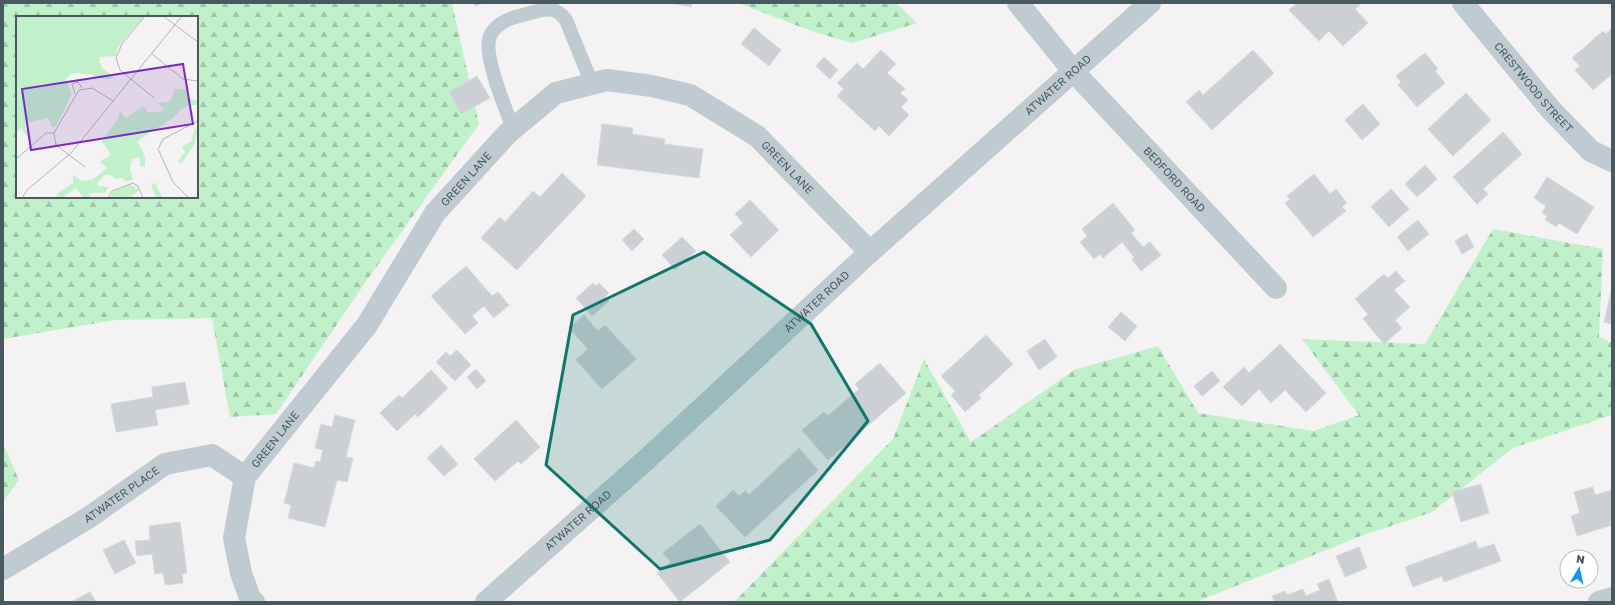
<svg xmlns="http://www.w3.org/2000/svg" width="1615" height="605" viewBox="0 0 1615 605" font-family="'Golos Text',sans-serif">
	<defs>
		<pattern id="forest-firs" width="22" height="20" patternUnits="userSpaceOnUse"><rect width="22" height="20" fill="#c1f1cb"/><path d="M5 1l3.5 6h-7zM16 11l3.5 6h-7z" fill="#9fc6a8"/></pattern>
	</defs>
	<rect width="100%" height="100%" fill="#f4f2f2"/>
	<g fill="url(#forest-firs)" fill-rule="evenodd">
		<path d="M3,3H452L479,124L367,280L276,414L230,417L212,318L115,320L3,339ZM17,17H197V197H17Z"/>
		<path d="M738,3H896L917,23L852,43L814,32Z"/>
		<path d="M1493,229L1603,249L1599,337L1612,343V415L1513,448L1432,512L1361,536L1196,602H734L893,439L924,359L971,442L1074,370L1158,346L1198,413L1314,431L1359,415L1302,339L1425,344Z"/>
		<path d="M3,444L19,480L3,502Z"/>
	</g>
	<g fill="#ccd0d4" stroke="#d6d9dd">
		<path d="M473,3H484L475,6Z"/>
		<path d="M671,3H692L691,7Z"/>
		<path d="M1297,3H1362L1355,9L1368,23L1343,46L1329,31L1319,41L1289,10Z"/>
		<path d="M754,28L781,50L769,66L741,44Z"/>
		<path d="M1612,28V74L1593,90L1575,70L1580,66L1572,58L1603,31L1606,34Z"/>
		<path d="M881,50L896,64L887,73L905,89L900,93L908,100L901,107L909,115L889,136L879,126L875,131L837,96L844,89L837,83L857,63L863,69Z"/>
		<path d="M1253,50L1274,73L1212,130L1186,102L1199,90L1203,95Z"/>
		<path d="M1425,53L1438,69L1435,71L1445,83L1417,107L1398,85L1401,82L1396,76Z"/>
		<path d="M824,57L838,70L830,79L816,66Z"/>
		<path d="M477,76L490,98L461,114L449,92Z"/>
		<path d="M1466,93L1491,120L1453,156L1428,129Z"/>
		<path d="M1363,104L1380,124L1362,140L1345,120Z"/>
		<path d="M602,124L633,128L632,134L665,139L664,144L703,149L699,178L597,165Z"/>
		<path d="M1503,132L1522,154L1483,189L1488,194L1477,204L1453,177Z"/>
		<path d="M1425,165L1437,179L1417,197L1405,184Z"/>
		<path d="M562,173L586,196L517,270L481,238L500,217L505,222L533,191L540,197Z"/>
		<path d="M1314,174L1330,194L1336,189L1347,203L1342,207L1346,211L1313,237L1285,203L1290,199L1287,196Z"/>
		<path d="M1547,177L1594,207L1577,234L1559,223L1556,227L1545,220L1547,216L1542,213L1546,206L1534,198Z"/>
		<path d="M1391,189L1409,209L1389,227L1371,207Z"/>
		<path d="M750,200L779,230L751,257L730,235L743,223L735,214Z"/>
		<path d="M1113,203L1135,230L1131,233L1143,247L1150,242L1161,255L1141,271L1132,260L1134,257L1122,242L1103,258L1100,254L1094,259L1080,242L1087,236L1082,229Z"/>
		<path d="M1418,220L1429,234L1408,251L1397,237Z"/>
		<path d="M634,229L644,239L632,251L622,240Z"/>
		<path d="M1467,234L1474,247L1462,254L1455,241Z"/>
		<path d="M682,237L696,251L675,270L662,255Z"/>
		<path d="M466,266L492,296L498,292L509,305L494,318L484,306L472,316L478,323L465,334L431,296Z"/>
		<path d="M1396,271L1405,281L1394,290L1410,307L1395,320L1402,328L1384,344L1363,319L1368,314L1355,299L1384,274L1388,278Z"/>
		<path d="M593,283L595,286L599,283L609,293L605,297L609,301L592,316L576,298Z"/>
		<path d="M1611,292H1612V324L1604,322Z"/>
		<path d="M1121,312L1137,326L1125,341L1108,327Z"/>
		<path d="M584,315L598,331L605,325L636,359L602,389L576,360L588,349L569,328Z"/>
		<path d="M986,335L1013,364L979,395L981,398L965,412L951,395L955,391L941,376Z"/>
		<path d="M1045,339L1057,357L1039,370L1027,351Z"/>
		<path d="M1280,344L1326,393L1306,412L1285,390L1271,403L1259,389L1242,406L1223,387L1244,367L1249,373Z"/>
		<path d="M457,350L471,365L455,381L436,362L446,352L450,356Z"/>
		<path d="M880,363L906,393L828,460L802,430L824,412L828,416L859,389L855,384Z"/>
		<path d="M476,369L486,381L477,389L467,377Z"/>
		<path d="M431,370L448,388L418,417L415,414L397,431L380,413L399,395L402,398Z"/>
		<path d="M1212,371L1220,381L1202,396L1194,386Z"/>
		<path d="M185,382L189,404L155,410L158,425L116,432L111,404L153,397L152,387Z"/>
		<path d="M335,415L355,420L346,457L353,458L347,482L337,480L325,527L288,518L291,505L284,503L294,463L314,468L316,461L320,462L323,450L315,448L321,424L332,427Z"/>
		<path d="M516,420L540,447L521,464L518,461L495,481L474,459Z"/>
		<path d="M441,445L458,464L444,476L427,458Z"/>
		<path d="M799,448L818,470L745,537L716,506L733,490L739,496L745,491L749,495Z"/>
		<path d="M1481,484L1489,513L1461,522L1452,492Z"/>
		<path d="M1593,487L1595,495L1612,490V525L1577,536L1571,516L1580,513L1574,492Z"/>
		<path d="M180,522L187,573L182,574L183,583L165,585L163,573L155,574L152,554L137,556L135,541L150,540L149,526Z"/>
		<path d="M700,524L730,562L680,602L657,573L671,562L663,553Z"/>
		<path d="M124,540L136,563L115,574L103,550Z"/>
		<path d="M1476,541L1478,549L1494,544L1501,561L1444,582L1442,576L1413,587L1405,567Z"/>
		<path d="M1359,547L1367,568L1345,577L1336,556Z"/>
		<path d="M1329,579L1338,602H1275L1272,596L1285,591L1287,595L1303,589L1306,596L1320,590L1317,584Z"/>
		<path d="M90,592L96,602H71Z"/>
	</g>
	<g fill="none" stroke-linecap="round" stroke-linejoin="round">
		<path stroke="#bfcbd1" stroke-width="14" d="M513,128C505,108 485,59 489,40C490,33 496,26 502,23C510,17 524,15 534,12C548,8 556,7 566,20L592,84"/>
		<g stroke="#bfcbd1" stroke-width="22">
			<path id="s1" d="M1018,3L1074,72L1276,288"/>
			<path id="s2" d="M1463,3L1551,110L1591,151L1612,161"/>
			<path id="s3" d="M3,569L88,518L165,464L212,455L245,477"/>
			<path id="s4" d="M254,602L250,598L241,573L234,538L245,477L367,325L435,213L508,133L556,93L607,80L652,86L690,95L757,136L870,252"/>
			<path id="s5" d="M486,602L646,460L870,252L1150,3"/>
			<path d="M1599,602L1612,598"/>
		</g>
	</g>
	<path fill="#0f766e" fill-opacity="0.2" stroke="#0f766e" stroke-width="3" stroke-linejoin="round" d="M704,252L811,324L868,421L770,540L660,569L546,465L573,315Z"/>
	<g text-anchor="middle" stroke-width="4" stroke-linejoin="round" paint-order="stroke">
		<g font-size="11" fill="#495960" stroke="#fff">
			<text dy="4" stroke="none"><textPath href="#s5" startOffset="771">ATWATER ROAD</textPath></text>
			<text dy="4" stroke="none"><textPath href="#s2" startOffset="110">CRESTWOOD STREET</textPath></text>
			<text dy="4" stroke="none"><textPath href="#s4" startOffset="886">GREEN LANE</textPath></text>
			<text dy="4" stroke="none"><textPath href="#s4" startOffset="502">GREEN LANE</textPath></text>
			<text dy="4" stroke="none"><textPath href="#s1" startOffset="236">BEDFORD ROAD</textPath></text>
			<text dy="4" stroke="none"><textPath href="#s5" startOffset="447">ATWATER ROAD</textPath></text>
			<text dy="4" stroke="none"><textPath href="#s4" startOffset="178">GREEN LANE</textPath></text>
			<text dy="4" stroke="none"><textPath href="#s3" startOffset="140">ATWATER PLACE</textPath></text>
			<text dy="4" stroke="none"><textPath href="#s5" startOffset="123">ATWATER ROAD</textPath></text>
		</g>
	</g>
	<g transform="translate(16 16)">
		<rect width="182" height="182" fill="#f4f2f2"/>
		<path d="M0,0H128L102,31L100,40L84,41L83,46L88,54L98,61L92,64L72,58L55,57L50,63L56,78L40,110L36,111L32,102L11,107L9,112L15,121L14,124L5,112L0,116ZM159,73H170L171,82L182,85V89H174L164,94L157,102L121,125L129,140V150L125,151L123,141L116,143L114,153L117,164L109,165L106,162L99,163L95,159H89L81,166L82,170L92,171L89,177H73L75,182H68L60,172L46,182H40L42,177L57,167V159L66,165L77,163L91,152L84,146L95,139L86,125L102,103L104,95L110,102L127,90L132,96H144L148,93L141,87L154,85ZM179,112L181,115L179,127L166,147L161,146L169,136L166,130L175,126ZM139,167L147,182H140L135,168ZM114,168L123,174L114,182H94L97,176Z" fill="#c1f1cb"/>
		<path d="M0,0H127L102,31L68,32L38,45L33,26L0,45Z" fill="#c1f1cb"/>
		<path fill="none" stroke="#b0b5b8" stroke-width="1" d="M129,0L106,28L100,42L104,54L138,82M147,0L182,26M135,37L167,63L182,65M59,78L56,68L62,66L66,72M0,143L30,117H38M69,151L40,129L38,117L63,74L76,72L97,85M6,182L11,174L55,137L166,0M92,182L96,175L117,167L122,170L127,182M173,182L157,166L142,133L147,123L182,105"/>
		<path fill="#7b2cbf" fill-opacity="0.15" stroke="#7b2cbf" stroke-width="2" d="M167,48L177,108L15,134L6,73Z"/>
		<rect width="182" height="182" fill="none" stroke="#495960" stroke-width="2"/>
	</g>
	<rect width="1615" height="605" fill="none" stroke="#495960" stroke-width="8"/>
	<g transform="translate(1579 569) rotate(9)"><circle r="19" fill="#ffffff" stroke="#b6bdbf"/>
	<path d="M0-3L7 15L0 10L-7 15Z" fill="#1696e9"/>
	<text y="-6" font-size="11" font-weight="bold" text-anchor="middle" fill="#495960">N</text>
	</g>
</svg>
